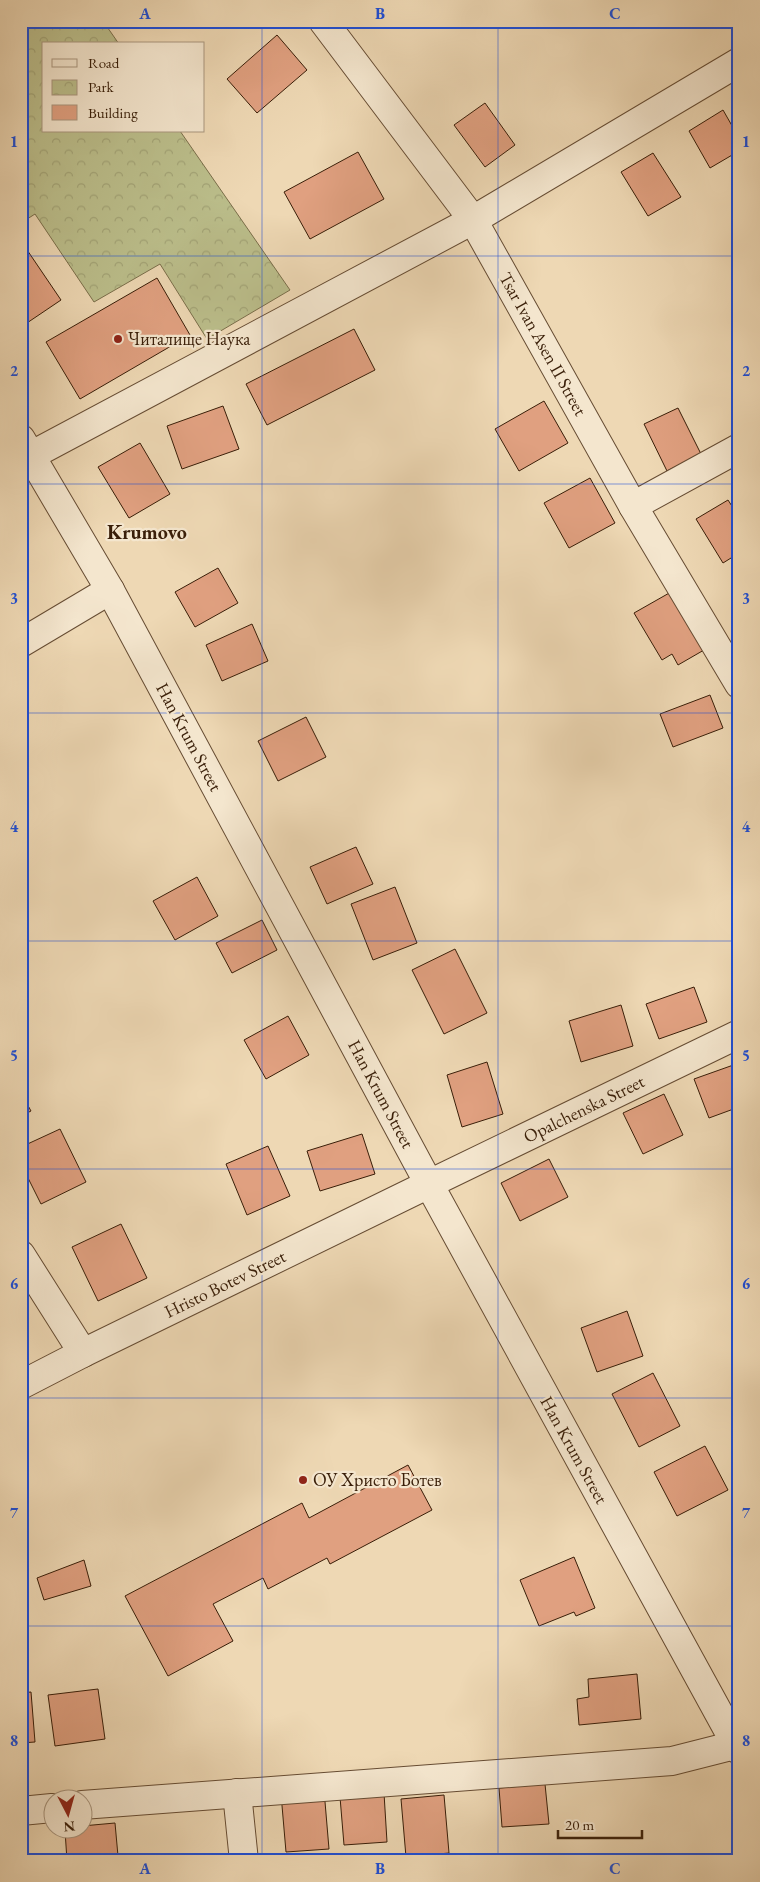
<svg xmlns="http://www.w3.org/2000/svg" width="760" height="1882" viewBox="0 0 760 1882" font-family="'EB Garamond',serif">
	<defs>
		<pattern id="park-crowns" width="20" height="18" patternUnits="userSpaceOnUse" patternTransform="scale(1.25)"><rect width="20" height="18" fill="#bbbe8b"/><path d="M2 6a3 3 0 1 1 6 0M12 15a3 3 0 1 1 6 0" fill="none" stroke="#a2a376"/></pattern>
	</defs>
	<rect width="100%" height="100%" fill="#eed8b4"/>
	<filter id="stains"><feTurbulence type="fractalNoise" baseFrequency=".004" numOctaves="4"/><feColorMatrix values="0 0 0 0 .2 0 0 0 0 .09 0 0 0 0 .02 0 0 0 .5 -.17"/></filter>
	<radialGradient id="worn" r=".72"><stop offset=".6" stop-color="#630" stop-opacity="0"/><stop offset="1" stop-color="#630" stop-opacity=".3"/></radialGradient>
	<path fill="url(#park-crowns)" stroke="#7a6e4a" d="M21,21H103L119,44H44V131H180L290,290L207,339L160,264L94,302L35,214L21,223Z"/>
	<g fill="#e0a080" stroke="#391e08">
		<path d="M277,35L307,70L257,113L227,79Z"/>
		<path d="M485,103L515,145L485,167L454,125Z"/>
		<path d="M723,110L739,138V151L710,168L689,131Z"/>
		<path d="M358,152L384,199L310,239L284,192Z"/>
		<path d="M653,153L681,197L648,216L621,172Z"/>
		<path d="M21,241L61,300L21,327Z"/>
		<path d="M157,278L190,335L80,399L46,342Z"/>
		<path d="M354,329L375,370L267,425L246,384Z"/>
		<path d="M544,401L568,443L519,471L495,429Z"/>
		<path d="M223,406L239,449L182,469L167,426Z"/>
		<path d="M678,408L701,454L667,471L644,424Z"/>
		<path d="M140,443L170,494L129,518L98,467Z"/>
		<path d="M590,478L615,523L569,548L544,503Z"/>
		<path d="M728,500L739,517V553L723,563L696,519Z"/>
		<path d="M218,568L238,603L195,627L175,592Z"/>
		<path d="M671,592L704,650L678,665L672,654L662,660L634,613Z"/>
		<path d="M252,624L268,661L222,681L206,645Z"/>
		<path d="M710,695L723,728L673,747L660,714Z"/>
		<path d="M306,717L326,757L278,781L258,741Z"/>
		<path d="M356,847L373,884L327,904L310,867Z"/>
		<path d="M197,877L218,916L175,940L153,901Z"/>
		<path d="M395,887L417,943L373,960L351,904Z"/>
		<path d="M262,920L277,950L232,973L216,943Z"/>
		<path d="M455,949L487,1013L444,1034L412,970Z"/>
		<path d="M694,987L707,1022L659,1039L646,1004Z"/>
		<path d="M621,1005L633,1046L581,1062L569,1021Z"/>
		<path d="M288,1016L309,1055L266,1079L244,1040Z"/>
		<path d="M487,1062L503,1114L462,1127L447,1075Z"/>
		<path d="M739,1063V1107L709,1118L694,1079Z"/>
		<path d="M21,1093L31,1111L21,1116Z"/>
		<path d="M664,1094L683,1135L643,1154L623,1113Z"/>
		<path d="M60,1129L86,1182L41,1204L21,1164V1147Z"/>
		<path d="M362,1134L375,1174L320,1191L307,1151Z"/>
		<path d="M268,1146L290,1196L247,1215L226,1164Z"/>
		<path d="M549,1159L568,1197L520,1221L501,1183Z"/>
		<path d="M121,1224L147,1278L98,1301L72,1247Z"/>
		<path d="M627,1311L643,1356L597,1372L581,1328Z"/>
		<path d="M653,1373L680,1426L639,1447L612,1394Z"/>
		<path d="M21,1445L28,1461L21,1464Z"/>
		<path d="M705,1446L728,1490L677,1516L654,1472Z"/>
		<path d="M408,1465L432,1510L330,1564L327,1558L268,1589L263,1578L213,1604L233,1641L168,1676L125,1596L302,1503L309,1518Z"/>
		<path d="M574,1557L595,1608L576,1616L574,1612L539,1626L520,1580Z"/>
		<path d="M84,1560L91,1586L44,1600L37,1578Z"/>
		<path d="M637,1674L641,1719L579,1725L577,1699L589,1697L588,1679Z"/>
		<path d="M98,1689L105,1739L55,1746L48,1695Z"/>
		<path d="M31,1692L35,1742L21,1743V1693Z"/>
		<path d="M545,1784L549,1824L502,1827L499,1788Z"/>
		<path d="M324,1790L329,1849L286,1852L281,1794Z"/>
		<path d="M384,1793L387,1842L344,1845L340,1797Z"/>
		<path d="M444,1795L449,1853L406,1857L401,1799Z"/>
		<path d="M115,1823L118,1856L67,1861L65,1830H82V1826Z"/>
	</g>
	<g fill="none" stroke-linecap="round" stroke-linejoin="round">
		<defs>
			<g id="minor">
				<path d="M323,21L473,220L633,506L739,684"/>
				<path d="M21,439L110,590L429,1184L739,1750"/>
				<path d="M32,455L473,220L739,62"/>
				<path d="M633,506L739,448"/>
				<path d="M21,643L110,590"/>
				<path d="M21,1255L83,1353"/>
				<path d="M21,1385L83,1353L429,1184L739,1034"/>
				<path d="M237,1793L244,1861"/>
				<path d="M82,1805L672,1761L739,1744"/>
				<path d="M21,1811L52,1808"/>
			</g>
		</defs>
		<use href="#minor" stroke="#664c33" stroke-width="30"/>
		<use href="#minor" stroke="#f4e6ce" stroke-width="28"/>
	</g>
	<path fill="none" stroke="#1d4ed8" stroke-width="1" stroke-opacity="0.55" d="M262,21V1861M498,21V1861M21,256H739M21,484H739M21,713H739M21,941H739M21,1169H739M21,1398H739M21,1626H739"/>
	<g fill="#8f2418" stroke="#f4e6ce" stroke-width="2">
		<circle cx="118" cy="339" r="5"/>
		<circle cx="303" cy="1480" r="5"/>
	</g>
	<g text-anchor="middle" stroke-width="4.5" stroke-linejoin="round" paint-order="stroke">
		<g font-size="18" fill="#391e08" stroke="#f4e6ce" text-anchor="start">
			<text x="128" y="345">Читалище Наука</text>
			<text x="313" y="1486">ОУ Христо Ботев</text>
		</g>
		<g font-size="18" fill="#391e08" stroke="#f4e6ce">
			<text transform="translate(543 344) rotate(61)" y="6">Tsar Ivan Asen II Street</text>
			<text transform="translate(189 737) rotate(62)" y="6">Han Krum Street</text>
			<text transform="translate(381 1094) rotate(62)" y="6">Han Krum Street</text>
			<text transform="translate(584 1109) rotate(-26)" y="6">Opalchenska Street</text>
			<text transform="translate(225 1284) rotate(-26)" y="6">Hristo Botev Street</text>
			<text transform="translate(574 1450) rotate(61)" y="6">Han Krum Street</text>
		</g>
		<g font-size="20" font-weight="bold" fill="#391e08" stroke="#f4e6ce">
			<text x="147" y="539">Krumovo</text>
		</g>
	</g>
	<rect width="760" height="1882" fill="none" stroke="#eed8b4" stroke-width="55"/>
	<rect x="42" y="42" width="162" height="90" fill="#f4e6ce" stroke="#a9967f"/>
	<rect x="52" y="59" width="25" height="8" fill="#f4e6ce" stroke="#a9967f"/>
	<text x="88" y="68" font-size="15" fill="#391e08">Road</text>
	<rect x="52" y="80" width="25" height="15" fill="url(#park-crowns)" stroke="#a9967f"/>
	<text x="88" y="92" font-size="15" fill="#391e08">Park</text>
	<rect x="52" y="105" width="25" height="15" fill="#e0a080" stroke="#a9967f"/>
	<text x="88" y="118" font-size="15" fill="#391e08">Building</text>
	<g transform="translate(68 1814) rotate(174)"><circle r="24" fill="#f4e6ce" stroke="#a9967f"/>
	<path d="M0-4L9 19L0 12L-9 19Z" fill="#8f2418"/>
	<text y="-8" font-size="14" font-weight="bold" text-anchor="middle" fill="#391e08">N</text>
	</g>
	<path d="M558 1830v8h84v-8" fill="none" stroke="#391e08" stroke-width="2.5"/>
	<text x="565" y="1830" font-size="15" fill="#391e08" stroke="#f4e6ce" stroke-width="4" paint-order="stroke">20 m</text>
	<rect x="28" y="28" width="704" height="1826" fill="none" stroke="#1d4ed8" stroke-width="2"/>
	<g font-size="16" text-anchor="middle" font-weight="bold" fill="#1d4ed8">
		<text x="145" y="19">A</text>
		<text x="380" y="19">B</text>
		<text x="615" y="19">C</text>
		<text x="14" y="147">1</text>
		<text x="746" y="147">1</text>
		<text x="14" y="376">2</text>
		<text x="746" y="376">2</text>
		<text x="14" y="604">3</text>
		<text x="746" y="604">3</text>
		<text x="14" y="832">4</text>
		<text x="746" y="832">4</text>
		<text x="14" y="1061">5</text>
		<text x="746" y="1061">5</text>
		<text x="14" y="1289">6</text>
		<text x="746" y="1289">6</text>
		<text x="14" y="1518">7</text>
		<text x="746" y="1518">7</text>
		<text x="14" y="1746">8</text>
		<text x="746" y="1746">8</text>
		<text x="145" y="1874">A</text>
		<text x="380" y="1874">B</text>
		<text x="615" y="1874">C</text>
	</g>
	<rect width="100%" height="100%" filter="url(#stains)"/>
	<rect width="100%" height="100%" fill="url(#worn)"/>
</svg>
